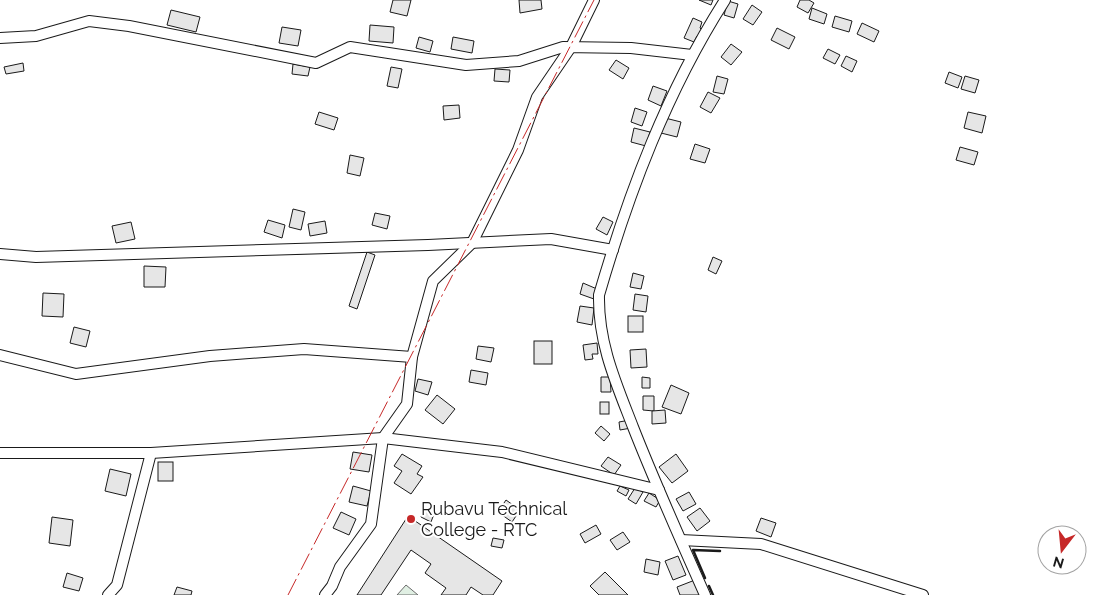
<svg xmlns="http://www.w3.org/2000/svg" width="1107" height="595" viewBox="0 0 1107 595" font-family="Raleway,sans-serif">
	<rect width="100%" height="100%" fill="#fff"/>
	<path fill="#e0efe3" stroke="#6a6a6a" d="M406,585L418,595H397Z"/>
	<g fill="#e6e6e6" stroke="#1a1a1a">
		<path d="M393,0H411L407,16L390,12Z"/>
		<path d="M519,0H541L542,9L520,13Z"/>
		<path d="M699,0H713L711,5Z"/>
		<path d="M800,0H809L814,3L808,13L797,7Z"/>
		<path d="M728,1L738,4L734,18L724,15Z"/>
		<path d="M752,5L762,12L753,25L743,19Z"/>
		<path d="M812,8L827,14L824,24L809,19Z"/>
		<path d="M171,10L200,17L196,32L167,25Z"/>
		<path d="M835,16L852,21L849,32L832,27Z"/>
		<path d="M693,18L702,22L700,28L703,31L700,37L697,36L694,42L684,38Z"/>
		<path d="M862,23L879,31L874,42L857,34Z"/>
		<path d="M370,25L394,27L393,43L369,41Z"/>
		<path d="M282,27L301,30L298,46L279,43Z"/>
		<path d="M777,28L795,37L789,49L771,40Z"/>
		<path d="M419,37L433,41L430,52L416,48Z"/>
		<path d="M453,37L474,41L472,53L451,49Z"/>
		<path d="M731,44L742,52L731,65L721,57Z"/>
		<path d="M828,49L840,55L835,64L823,58Z"/>
		<path d="M846,56L857,61L852,72L841,66Z"/>
		<path d="M616,60L629,68L623,79L609,70Z"/>
		<path d="M23,63L24,71L6,74L4,67Z"/>
		<path d="M293,64L310,67L308,76L292,74Z"/>
		<path d="M391,67L402,69L398,88L387,86Z"/>
		<path d="M495,69L510,70L509,82L494,81Z"/>
		<path d="M949,72L962,77L958,88L945,83Z"/>
		<path d="M717,76L728,79L724,94L713,92Z"/>
		<path d="M965,76L979,80L975,93L961,89Z"/>
		<path d="M653,86L667,91L661,106L648,100Z"/>
		<path d="M708,92L720,98L711,113L700,107Z"/>
		<path d="M459,105L460,118L444,120L443,106Z"/>
		<path d="M635,108L647,112L642,126L631,122Z"/>
		<path d="M319,112L338,118L334,130L315,124Z"/>
		<path d="M968,112L986,116L982,133L964,128Z"/>
		<path d="M665,118L681,122L677,137L661,133Z"/>
		<path d="M634,128L650,132L646,146L631,142Z"/>
		<path d="M695,144L710,149L705,163L690,159Z"/>
		<path d="M960,147L978,152L974,165L956,160Z"/>
		<path d="M350,155L364,158L360,176L347,173Z"/>
		<path d="M293,209L305,212L301,230L289,227Z"/>
		<path d="M375,213L390,216L387,229L372,225Z"/>
		<path d="M603,217L613,222L607,235L596,229Z"/>
		<path d="M268,220L285,225L282,238L264,232Z"/>
		<path d="M325,221L327,233L310,236L308,224Z"/>
		<path d="M131,222L135,239L116,243L112,226Z"/>
		<path d="M367,252L375,255L357,309L349,306Z"/>
		<path d="M713,257L722,261L716,274L708,270Z"/>
		<path d="M144,266L166,267L165,287H144Z"/>
		<path d="M633,273L644,276L641,289L630,287Z"/>
		<path d="M583,283L597,289L594,299L580,294Z"/>
		<path d="M43,293L64,294L63,317L42,316Z"/>
		<path d="M635,294L648,296L646,312L633,310Z"/>
		<path d="M580,306L594,308L592,325L577,322Z"/>
		<rect x="628" y="316" width="15" height="16"/>
		<path d="M74,327L90,331L86,347L70,343Z"/>
		<rect x="534" y="341" width="18" height="23"/>
		<path d="M597,343L598,354H592L593,359L585,360L583,345Z"/>
		<path d="M478,346L494,348L491,362L476,359Z"/>
		<path d="M646,349L647,367L631,368L630,350Z"/>
		<path d="M471,370L488,373L486,385L469,382Z"/>
		<path d="M601,377H610L611,392H601Z"/>
		<path d="M642,377L650,378V388H642Z"/>
		<path d="M418,379L432,382L428,395L415,391Z"/>
		<path d="M671,385L689,393L681,414L662,407Z"/>
		<path d="M437,395L455,409L443,424L425,410Z"/>
		<path d="M643,396H654V411L643,410Z"/>
		<rect x="600" y="402" width="9" height="12"/>
		<path d="M665,410L666,423L652,424V411Z"/>
		<path d="M630,420L631,428L620,430L619,422Z"/>
		<path d="M601,426L610,434L604,441L595,433Z"/>
		<path d="M353,452L372,455L369,472L350,469Z"/>
		<path d="M402,454L422,466L417,474L423,477L411,494L394,483L402,471L394,466Z"/>
		<path d="M676,454L688,471L672,483L659,467Z"/>
		<path d="M608,457L621,465L614,475L601,466Z"/>
		<rect x="158" y="462" width="15" height="19"/>
		<path d="M110,469L131,474L126,496L105,491Z"/>
		<path d="M353,486L371,491L367,506L349,502Z"/>
		<path d="M620,486L629,490L626,496L617,491Z"/>
		<path d="M635,488L643,492L636,504L628,499Z"/>
		<path d="M689,492L696,504L683,511L676,499Z"/>
		<path d="M649,493L660,500L656,507L644,501Z"/>
		<path d="M506,500L520,510L512,522L498,512Z"/>
		<path d="M700,508L710,521L697,531L687,517Z"/>
		<path d="M424,510L434,514L431,522L421,517Z"/>
		<path d="M341,512L356,519L349,535L333,528Z"/>
		<path d="M408,516L502,581L493,595H483L471,587L466,595H441L446,588L425,573L431,564L411,550L381,595H357Z"/>
		<path d="M52,517L73,520L70,546L49,543Z"/>
		<path d="M761,518L776,523L771,537L756,531Z"/>
		<path d="M596,525L601,534L585,543L580,534Z"/>
		<path d="M623,532L630,542L617,550L610,540Z"/>
		<path d="M493,538L504,540L502,548L491,546Z"/>
		<path d="M678,556L686,575L673,580L665,561Z"/>
		<path d="M646,559L660,562L658,575L644,572Z"/>
		<path d="M605,572L628,595H599L590,586Z"/>
		<path d="M67,573L83,578L79,591L63,587Z"/>
		<path d="M695,580L701,595H680L677,587Z"/>
		<path d="M177,587L192,591L191,595H174Z"/>
	</g>
	<g fill="none" stroke-linecap="round" stroke-linejoin="round">
		<defs>
			<g id="minor">
				<path d="M0,38L36,36L89,21L129,26L316,63L350,47L466,65L519,61L563,47L631,48L692,55"/>
				<path d="M0,254L36,257L428,245L551,239L613,250"/>
				<path d="M0,355L76,374L210,356L304,349L412,357"/>
				<path d="M0,453H151L383,438L502,452L659,490"/>
				<path d="M681,540L761,544L923,595"/>
				<path d="M108,595L117,585L151,453"/>
				<path d="M325,595L332,586L340,567L371,524L383,438L407,404L412,357L433,281L472,243L518,150L537,97L571,47L594,0"/>
				<path d="M705,595C680,539 655,483 633,427C616,383 598,343 599,295C629,192 667,91 725,0"/>
			</g>
		</defs>
		<use href="#minor" stroke="#1a1a1a" stroke-width="12"/>
		<use href="#minor" stroke="#fff" stroke-width="10"/>
		<g stroke="#1a1a1a" stroke-width="2.5">
			<path d="M705,578L693,550L720,551"/>
			<path d="M709,586L713,595"/>
		</g>
		<path stroke="#c62828" stroke-width="1" stroke-dasharray="18 4 2.5 4" stroke-linecap="butt" d="M288,595L594,0"/>
	</g>
	<circle fill="#c62828" stroke="#fff" stroke-width="2" cx="411" cy="519" r="5"/>
	<g text-anchor="middle" stroke-width="4" stroke-linejoin="round" paint-order="stroke">
		<g font-size="18" fill="#1a1a1a" stroke="#fff" text-anchor="start">
			<text x="421" y="515">Rubavu Technical<tspan x="421" dy="21">College - RTC</tspan></text>
		</g>
	</g>
	<g transform="translate(1062 550) rotate(196)"><circle r="24" fill="#ffffff" stroke="#a3a3a3"/>
	<path d="M0-4L9 19L0 12L-9 19Z" fill="#c62828"/>
	<text y="-8" font-size="14" font-weight="bold" text-anchor="middle" fill="#1a1a1a">N</text>
	</g>
</svg>
